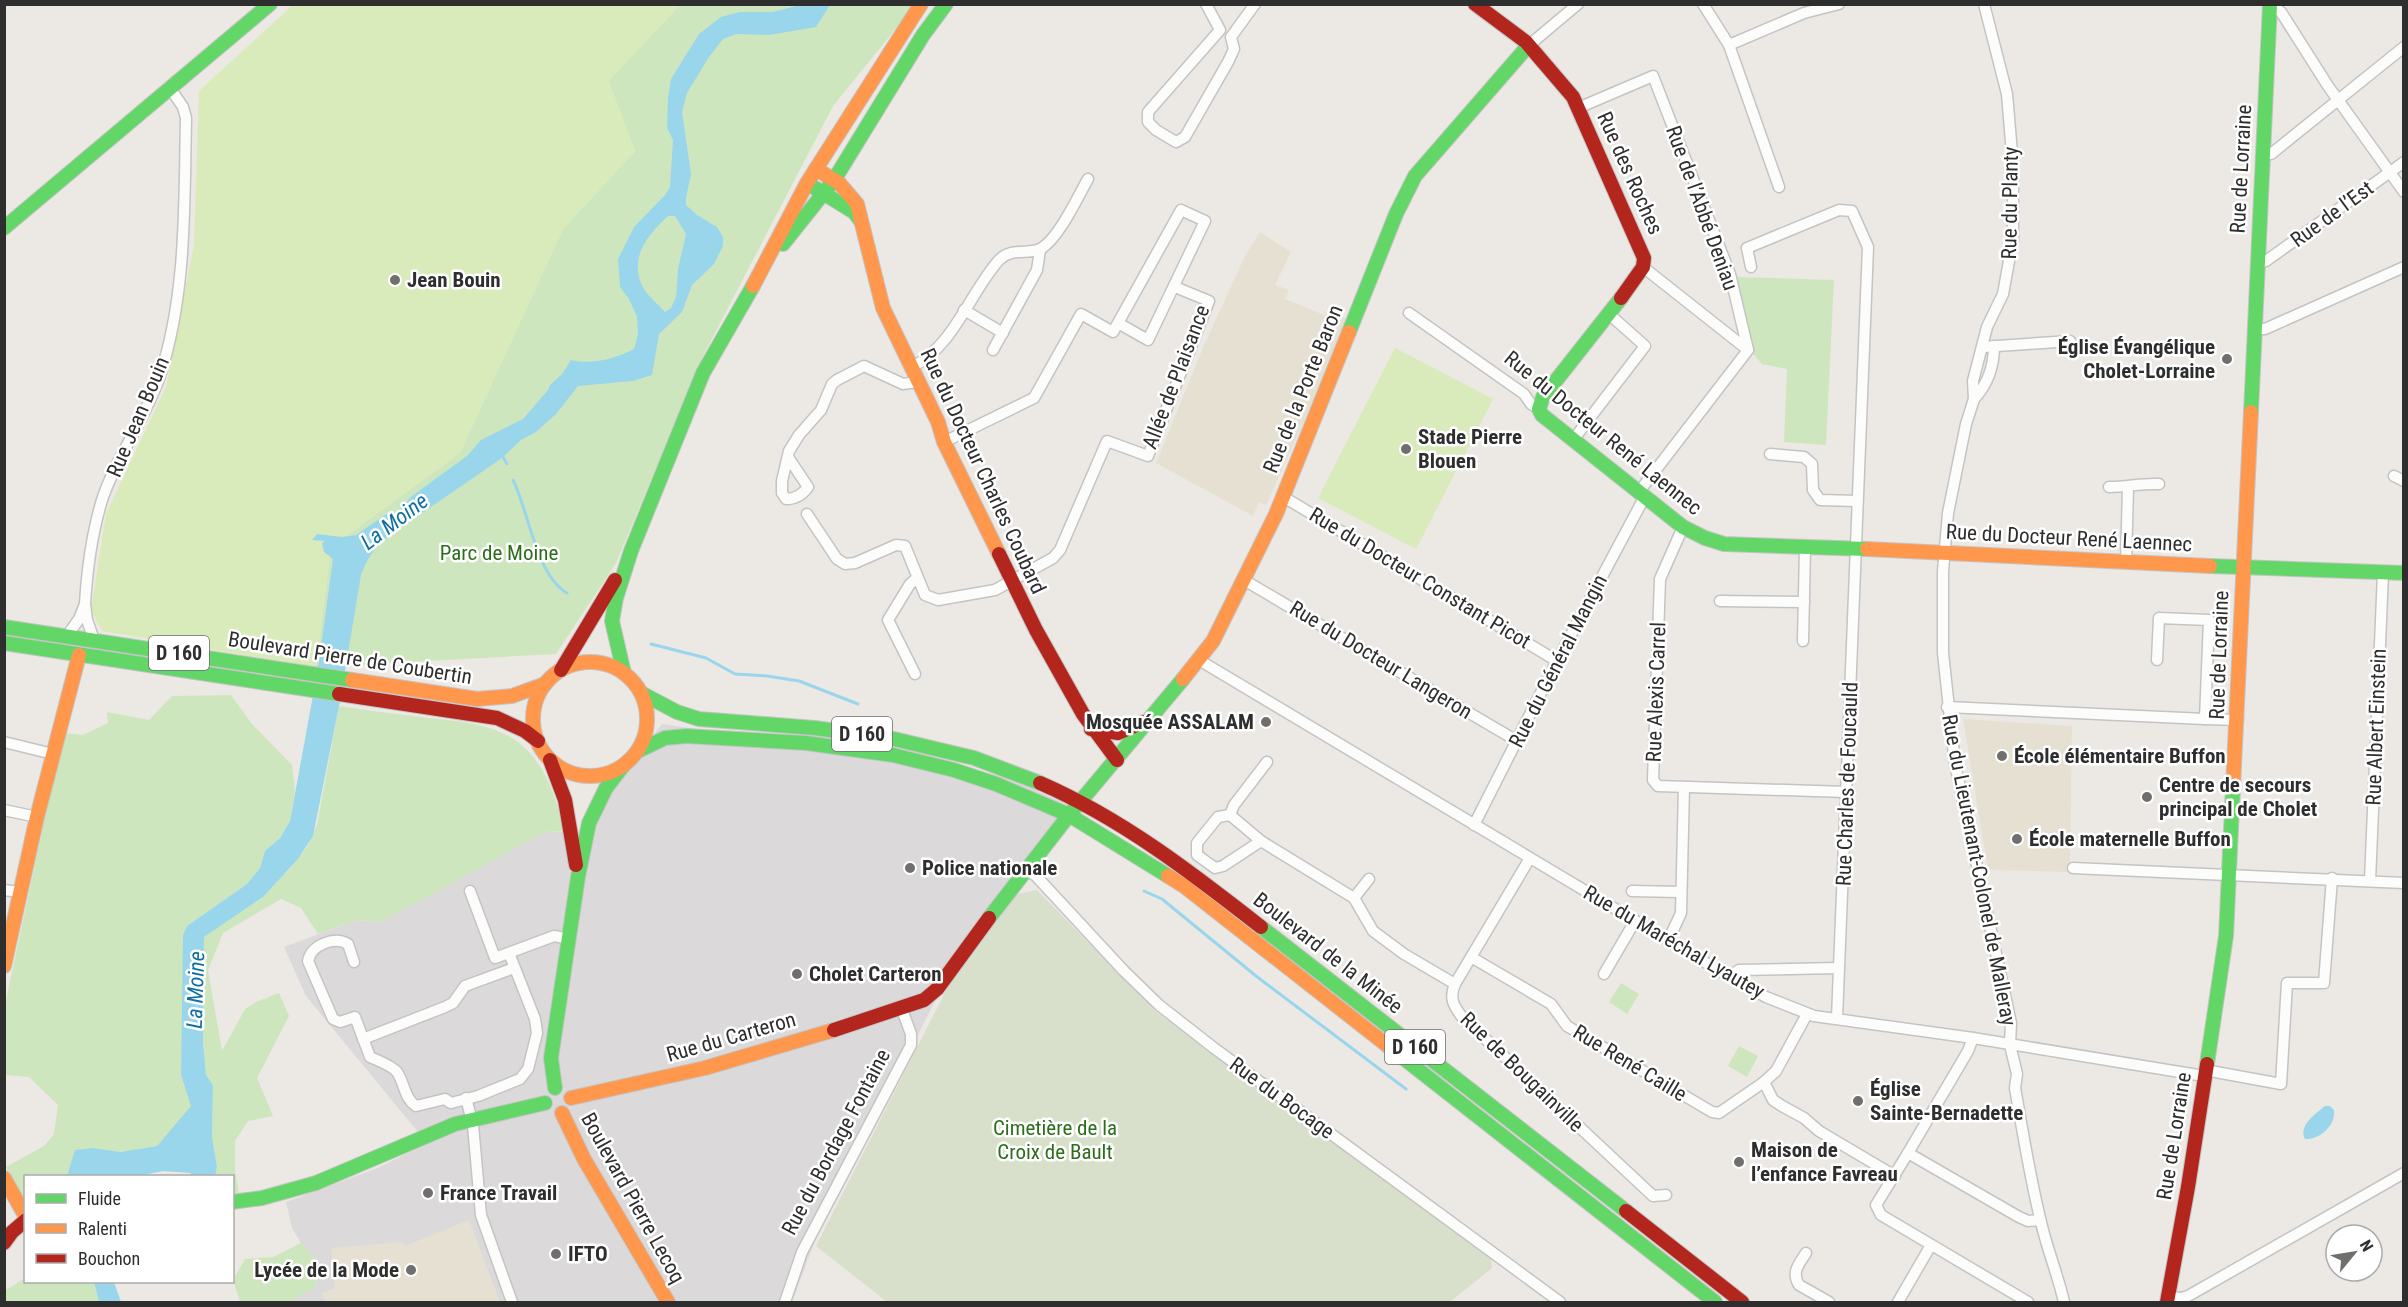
<svg xmlns="http://www.w3.org/2000/svg" width="2408" height="1307" viewBox="0 0 2408 1307" font-family="'Roboto Condensed',sans-serif">
	<rect width="100%" height="100%" fill="#ece8e4"/>
	<path fill="#dcd9db" d="M662,724L1002,775L1075,808L938,995L818,1233L792,1302H290L307,1291L316,1288V1276L315,1258L301,1243L292,1228L286,1202L378,1168L427,1143L306,996L284,947L357,920L381,922L545,832L582,831Z"/>
	<g fill="#e6e0d3">
		<path d="M1260,232L1291,252L1275,285L1289,290L1285,299L1324,315L1327,311L1347,319L1318,391L1266,505L1259,502L1253,516L1156,463L1205,343L1245,256Z"/>
		<path d="M1963,719L2072,726L2070,872L1988,870Z"/>
		<path d="M469,1220L500,1302H325L322,1293L335,1288L331,1248L404,1242L405,1246Z"/>
	</g>
	<g fill="#cee6be">
		<path d="M680,5H915L833,106L703,356L616,563L556,654L316,667L331,547L460,453L563,229L635,151L608,81Z"/>
		<path d="M1737,277L1834,280L1826,445L1784,442L1787,369L1762,364L1754,355Z"/>
		<path d="M231,695L252,724L292,765L295,790L290,821L280,838L265,851L260,868L247,884L187,926L181,1075L192,1106L157,1146L120,1152L76,1150L67,1176H26L25,1196H22L6,1167L44,1146L54,1134L58,1105L29,1077L5,1075V1005L63,733L83,735L108,723L107,712L149,720L172,696Z"/>
		<path d="M339,706C366,710 394,714 421,717C452,721 488,722 515,740C545,760 556,798 564,831L545,832L381,922L357,920L318,934L301,908L281,899L223,933L208,970L222,1051L245,1009L256,1002L279,993L289,1016L257,1078L273,1116L248,1121L235,1141V1170L239,1193H233L232,1176H215L217,1167L212,1137L213,1085L206,1075L203,1041L204,937L263,897L273,883L288,871L307,847L317,825Z"/>
		<path d="M1621,983L1639,994L1627,1014L1609,1002Z"/>
		<path d="M1739,1046L1758,1056L1747,1077L1728,1066Z"/>
		<path d="M301,1243L315,1258L316,1288L307,1291L290,1302H240L233,1280L245,1259L273,1257Z"/>
		<path d="M25,1278L26,1282H94L99,1302H5L4,1288L8,1289Z"/>
	</g>
	<path fill="#d8e0cc" d="M1037,890L1155,1011L1491,1259L1492,1268L1450,1302H887L816,1246L952,979L1016,894Z"/>
	<g fill="#d9eabb">
		<path d="M293,5H680L609,81L635,151L563,229L460,453L331,547L316,667L102,631L91,610L106,514L166,387L194,245L199,91Z"/>
		<path d="M1395,348L1493,399L1416,549L1318,498Z"/>
	</g>
	<g fill="#99d6ec" fill-rule="evenodd">
		<path d="M800,5H830L816,27L769,35L736,34L723,39L709,57L687,93L682,112L691,174L686,198V205L697,215L717,227L723,237V246L714,264L692,285L682,312L659,334L652,375L633,381L578,386L556,414L536,432L521,440L502,458L386,538C373,548 367,560 361,575L340,701L313,836L298,859L263,897L204,937L203,1042L206,1075L213,1085L212,1137L217,1167L215,1176H193L190,1173L163,1171L138,1176H67L75,1150L93,1148L120,1152L157,1146L191,1106L181,1075L183,935L187,926L247,884L260,868L265,851L280,838L290,821L318,668L333,559L324,552L322,543L325,541L312,540L317,534L342,537L356,535L388,513H396L412,496L467,456L481,440L523,419L548,390L550,385L562,374L571,360C591,365 615,359 634,349L638,334L637,317L629,299L620,287L618,259L634,227L665,195L670,187L673,140L667,128L668,98L671,79L699,34L721,17L740,12H773ZM668,216H675L686,234L678,269L676,297L671,308L665,312C658,304 644,293 641,283C630,255 649,234 668,216Z"/>
		<path d="M2325,1106H2330L2334,1110C2336,1125 2320,1140 2305,1139C2298,1126 2315,1114 2325,1106Z"/>
		<path d="M94,1282H114L121,1302H99Z"/>
	</g>
	<g fill="none" stroke-linecap="round" stroke-linejoin="round">
		<g stroke="#99d6ec" stroke-width="3">
			<path d="M502,455L507,464"/>
			<path d="M513,480C529,512 536,575 567,593"/>
			<path d="M651,644L706,658L735,674L767,676L799,681L858,704"/>
			<path d="M1144,891L1162,899L1256,976L1406,1089"/>
		</g>
		<defs>
			<g id="street">
				<path d="M1206,4L1220,30L1148,112V122L1156,130L1176,142L1185,137L1228,62L1234,49L1231,37L1255,4"/>
				<path d="M1703,4L1729,45L1779,187"/>
				<path d="M1984,4L2007,94L2013,165V239L2003,294L1987,327L1973,381L1974,399L1966,424L1948,513L1943,571V653L1955,764L2011,1023L2010,1045L2017,1074L2015,1088C2023,1133 2030,1178 2041,1222C2047,1249 2058,1275 2064,1302"/>
				<path d="M2270,5L2281,12L2328,86L2404,192"/>
				<path d="M1729,45L1804,13L1839,4"/>
				<path d="M1528,46L1578,4"/>
				<path d="M1578,108L1653,76L1730,274L1748,350L1638,493"/>
				<path d="M2263,154H2271L2404,47"/>
				<path d="M2258,263L2266,261L2404,162"/>
				<path d="M1643,267L1748,350"/>
				<path d="M1751,267L1747,248L1839,210L1852,211L1868,247L1837,1018"/>
				<path d="M964,310L1003,333"/>
				<path d="M1409,313L1524,394L1531,404L1539,409"/>
				<path d="M2256,329H2265L2404,267"/>
				<path d="M1983,347L2070,341"/>
				<path d="M993,350L1037,270L1040,250"/>
				<path d="M912,367C954,346 969,294 999,260C1013,246 1030,256 1042,248C1060,236 1077,198 1088,179"/>
				<path d="M1974,399C1988,384 1994,366 1994,346"/>
				<path d="M1573,440L1645,346L1609,314"/>
				<path d="M944,442L1034,398L1081,314L1113,332L1118,323L1181,210L1205,221L1148,340L1118,323"/>
				<path d="M1770,454L1804,457L1812,464L1813,490L1820,500L1857,501"/>
				<path d="M788,457L808,487C803,494 795,499 786,499L782,493V481L789,451L799,435L821,410L832,384L837,380L864,366L903,384L918,382"/>
				<path d="M2394,476L2404,481"/>
				<path d="M2109,487C2127,487 2142,483 2159,484"/>
				<path d="M1282,496L1557,661"/>
				<path d="M807,514L837,559L845,564L855,563L896,545L905,546L925,595L938,600L995,590L1053,558L1060,550L1107,441L1148,456L1209,301L1175,287"/>
				<path d="M1683,527L1660,579L1653,780L1658,786L1846,792"/>
				<path d="M2126,563L2128,487"/>
				<path d="M1244,580L1517,741"/>
				<path d="M1720,601L1804,602"/>
				<path d="M85,604C87,570 92,533 102,500C116,457 145,420 160,376C187,292 184,205 186,118L183,107L170,88"/>
				<path d="M67,636L79,619L85,604L87,620L94,640"/>
				<path d="M1803,641L1805,547"/>
				<path d="M1199,660L1701,960L1766,997L1814,1016L1973,1038L2204,1076"/>
				<path d="M915,674L888,620L910,584L917,578"/>
				<path d="M1947,707L2205,719L2209,620L2159,618L2157,660"/>
				<path d="M2205,719L2238,720"/>
				<path d="M4,742L53,754"/>
				<path d="M4,810L37,817"/>
				<path d="M1230,815L1234,805L1267,762"/>
				<path d="M1474,825L1557,661L1644,498"/>
				<path d="M1261,841L1223,866L1215,868L1197,855V843L1218,817L1230,815L1261,841L1354,898L1373,931L1404,954L1455,984"/>
				<path d="M1530,858L1455,984C1449,998 1453,1005 1462,1017L1653,1196L1666,1195"/>
				<path d="M2073,868L2404,883"/>
				<path d="M1026,870L1036,876L1124,971L1159,1005L1214,1048L1560,1302"/>
				<path d="M2370,881L2383,573"/>
				<path d="M4,890L20,892"/>
				<path d="M470,891L495,958L554,936L570,939"/>
				<path d="M1632,891L1680,892"/>
				<path d="M1354,898L1369,879"/>
				<path d="M1668,941L1681,913L1684,787"/>
				<path d="M1471,957L1551,1004L1567,1026L1712,1112L1719,1113L1764,1082"/>
				<path d="M354,962L348,944C334,936 311,945 308,961L333,1019L340,1022L355,1017L370,1057C379,1061 391,1065 397,1072C405,1084 404,1098 416,1106L445,1099L451,1103L478,1096L520,1079L528,1069L537,1033L535,1019L509,953"/>
				<path d="M1604,974L1635,921"/>
				<path d="M1729,976L1739,970L1839,968"/>
				<path d="M1807,1014L1776,1071L1764,1082L1773,1100L1782,1106L1804,1118L1819,1131L1895,1176"/>
				<path d="M1973,1038L1968,1051L1908,1153L2019,1217L2028,1221L2040,1220"/>
				<path d="M363,1039L445,1007L453,1003L465,986L514,968"/>
				<path d="M2205,1070L2281,1084L2287,983H2324L2332,878"/>
				<path d="M466,1098L473,1125L481,1215L512,1302"/>
				<path d="M1908,1153L1876,1205L1881,1215L2028,1302"/>
				<path d="M1806,1253C1799,1264 1791,1272 1799,1285L1829,1302"/>
				<path d="M2168,1297L2181,1298L2188,1296L2404,1173"/>
				<path d="M785,1302L802,1252L911,1045V1034L901,1007"/>
				<path d="M1898,1302L1931,1245"/>
			</g>
			<g id="fast">
				<path d="M815,188L854,212L861,221"/>
				<path d="M4,228L270,4"/>
				<path d="M783,244L834,180L923,35L946,4"/>
				<path d="M1621,298L1543,397L1539,409L1542,415L1683,527L1705,538L1724,544L1867,549"/>
				<path d="M1349,332L1396,214L1415,176L1528,46"/>
				<path d="M2251,412L2270,4"/>
				<path d="M2210,566L2404,573"/>
				<path d="M4,627L352,680"/>
				<path d="M4,643L339,694"/>
				<path d="M624,673L612,621L616,598L631,551L703,373L753,286"/>
				<path d="M641,693L677,712L699,719L815,728L894,739L974,758L1040,783"/>
				<path d="M638,751L665,738L686,736L806,743L893,755L954,770L996,784L1069,815L1168,876"/>
				<path d="M989,918L1069,815L1183,679"/>
				<path d="M1261,927L1626,1211"/>
				<path d="M1388,1046L1715,1302"/>
				<path d="M2207,1064L2226,936L2233,787"/>
				<path d="M555,1088L551,1058L578,877L589,823L606,788L623,766"/>
				<path d="M232,1202L262,1198L316,1183L455,1124L545,1103"/>
			</g>
			<g id="slow">
				<path d="M816,169L839,183L857,204L883,308L938,422L944,442L999,554"/>
				<path d="M753,286L807,183L921,4"/>
				<path d="M1867,549L2210,566"/>
				<circle cx="590" cy="719" r="57"/>
				<path d="M1183,679L1213,641L1276,514L1349,332"/>
				<path d="M352,680L477,699L512,696L545,684"/>
				<path d="M2233,787L2251,412"/>
				<path d="M1168,876L1184,886L1388,1046"/>
				<path d="M4,966L37,817L79,655"/>
				<path d="M571,1098L705,1068L834,1030"/>
				<path d="M562,1113L584,1159L668,1302"/>
				<path d="M4,1178L26,1217"/>
			</g>
			<g id="jam">
				<path d="M1475,4L1526,42L1573,97L1644,258L1643,267L1621,298"/>
				<path d="M999,554L1036,630L1083,714L1117,760"/>
				<path d="M561,670L615,580"/>
				<path d="M339,694L497,718L525,731L538,741"/>
				<path d="M1091,729L1118,733L1143,722"/>
				<path d="M550,760L565,800L576,865"/>
				<path d="M1040,783C1121,818 1192,873 1261,927"/>
				<path d="M834,1030L924,1000L937,989L989,918"/>
				<path d="M1626,1211L1742,1302"/>
				<path d="M4,1243L12,1232L26,1220"/>
				<path d="M2167,1302L2188,1187L2207,1064"/>
			</g>
		</defs>
		<use href="#street" stroke="#c5c4c5" stroke-width="13"/>
		<use href="#fast" stroke="#c5c4c5" stroke-width="16"/>
		<use href="#slow" stroke="#c5c4c5" stroke-width="16"/>
		<use href="#jam" stroke="#c5c4c5" stroke-width="16"/>
		<use href="#street" stroke="#fcfcfb" stroke-width="10"/>
		<use href="#fast" stroke="#63d668" stroke-width="14"/>
		<use href="#slow" stroke="#ff974d" stroke-width="14"/>
		<use href="#jam" stroke="#b3261e" stroke-width="14"/>
	</g>
	<g fill="#706f6e" stroke="#fff" stroke-width="2">
		<circle cx="395" cy="280" r="6"/>
		<circle cx="2227" cy="359" r="6"/>
		<circle cx="1406" cy="449" r="6"/>
		<circle cx="1266" cy="722" r="6"/>
		<circle cx="2002" cy="756" r="6"/>
		<circle cx="2147" cy="797" r="6"/>
		<circle cx="2017" cy="839" r="6"/>
		<circle cx="910" cy="868" r="6"/>
		<circle cx="797" cy="974" r="6"/>
		<circle cx="1858" cy="1101" r="6"/>
		<circle cx="1739" cy="1162" r="6"/>
		<circle cx="428" cy="1193" r="6"/>
		<circle cx="556" cy="1254" r="6"/>
		<circle cx="411" cy="1270" r="6"/>
	</g>
	<g text-anchor="middle" stroke-width="5" stroke-linejoin="round" paint-order="stroke">
		<g fill="#fff" stroke="#6d6d6d" stroke-width="1.5">
			<rect x="149" y="636" width="60" height="34" rx="4.5"/>
			<rect x="832" y="717" width="60" height="34" rx="4.5"/>
			<rect x="1385" y="1030" width="60" height="34" rx="4.5"/>
		</g>
		<g font-size="20" font-weight="bold" fill="#2e2e2e">
			<text x="179" y="660">D 160</text>
			<text x="862" y="741">D 160</text>
			<text x="1415" y="1054">D 160</text>
		</g>
		<g font-size="21" fill="#2e2e2e" stroke="#fff">
			<text transform="translate(2241 169) rotate(-87)" y="7">Rue de Lorraine</text>
			<text transform="translate(1630 173) rotate(66)" y="7">Rue des Roches</text>
			<text transform="translate(2010 203) rotate(-89)" y="7">Rue du Planty</text>
			<text transform="translate(1702 208) rotate(70)" y="7">Rue de l’Abbé Deniau</text>
			<text transform="translate(2332 214) rotate(-36)" y="7">Rue de l’Est</text>
			<text transform="translate(1176 377) rotate(-69)" y="7">Allée de Plaisance</text>
			<text transform="translate(1303 389) rotate(-68)" y="7">Rue de la Porte Baron</text>
			<text transform="translate(138 417) rotate(-67)" y="7">Rue Jean Bouin</text>
			<text transform="translate(1603 433) rotate(39)" y="7">Rue du Docteur René Laennec</text>
			<text transform="translate(983 471) rotate(65)" y="7">Rue du Docteur Charles Coubard</text>
			<text transform="translate(2069 538) rotate(3)" y="7">Rue du Docteur René Laennec</text>
			<text transform="translate(1420 578) rotate(31)" y="7">Rue du Docteur Constant Picot</text>
			<text transform="translate(2219 655) rotate(-88)" y="7">Rue de Lorraine</text>
			<text transform="translate(350 658) rotate(9)" y="7">Boulevard Pierre de Coubertin</text>
			<text transform="translate(1381 660) rotate(31)" y="7">Rue du Docteur Langeron</text>
			<text transform="translate(1558 661) rotate(-63)" y="7">Rue du Général Mangin</text>
			<text transform="translate(1656 692) rotate(-88)" y="7">Rue Alexis Carrel</text>
			<text transform="translate(2376 727) rotate(-88)" y="7">Rue Albert Einstein</text>
			<text transform="translate(1847 784) rotate(-88)" y="7">Rue Charles de Foucauld</text>
			<text transform="translate(1979 870) rotate(79)" y="7">Rue du Lieutenant-Colonel de Malleray</text>
			<text transform="translate(1674 942) rotate(30)" y="7">Rue du Maréchal Lyautey</text>
			<text transform="translate(1328 953) rotate(38)" y="7">Boulevard de la Minée</text>
			<text transform="translate(731 1037) rotate(-16)" y="7">Rue du Carteron</text>
			<text transform="translate(1630 1063) rotate(31)" y="7">Rue René Caille</text>
			<text transform="translate(1522 1072) rotate(44)" y="7">Rue de Bougainville</text>
			<text transform="translate(1282 1098) rotate(36)" y="7">Rue du Bocage</text>
			<text transform="translate(2174 1136) rotate(-81)" y="7">Rue de Lorraine</text>
			<text transform="translate(836 1142) rotate(-62)" y="7">Rue du Bordage Fontaine</text>
			<text transform="translate(633 1198) rotate(61)" y="7">Boulevard Pierre Lecoq</text>
		</g>
		<g font-size="21" font-weight="bold" fill="#2e2e2e" stroke="#fff" text-anchor="start">
			<text x="407" y="287">Jean Bouin</text>
			<text x="2215" y="354" text-anchor="end">Église Évangélique<tspan x="2215" dy="24">Cholet-Lorraine</tspan></text>
			<text x="1418" y="444">Stade Pierre<tspan x="1418" dy="24">Blouen</tspan></text>
			<text x="1254" y="729" text-anchor="end">Mosquée ASSALAM</text>
			<text x="2014" y="763">École élémentaire Buffon</text>
			<text x="2159" y="792">Centre de secours<tspan x="2159" dy="24">principal de Cholet</tspan></text>
			<text x="2029" y="846">École maternelle Buffon</text>
			<text x="922" y="875">Police nationale</text>
			<text x="809" y="981">Cholet Carteron</text>
			<text x="1870" y="1096">Église<tspan x="1870" dy="24">Sainte-Bernadette</tspan></text>
			<text x="1751" y="1157">Maison de<tspan x="1751" dy="24">l’enfance Favreau</tspan></text>
			<text x="440" y="1200">France Travail</text>
			<text x="568" y="1261">IFTO</text>
			<text x="399" y="1277" text-anchor="end">Lycée de la Mode</text>
		</g>
		<g font-size="21" fill="#2c6e1b" stroke="#fff">
			<text x="499" y="560">Parc de Moine</text>
			<text x="1055" y="1135">Cimetière de la<tspan x="1055" dy="24">Croix de Bault</tspan></text>
		</g>
		<g font-size="22" font-style="italic" fill="#0d6fa3" stroke="#fff">
			<text transform="translate(394 521) rotate(-37)" y="8">La Moine</text>
			<text transform="translate(195 990) rotate(-88)" y="8">La Moine</text>
		</g>
	</g>
	<rect width="2408" height="1307" fill="none" stroke="#2e2e2e" stroke-width="12"/>
	<rect x="24" y="1175" width="210" height="108" fill="#ffffff" stroke="#ababab" stroke-width="1.5"/>
	<rect x="36" y="1194" width="30" height="9" fill="#63d668" stroke="#ababab" stroke-width="1.5"/>
	<text x="78" y="1205" font-size="18" fill="#2e2e2e">Fluide</text>
	<rect x="36" y="1224" width="30" height="9" fill="#ff974d" stroke="#ababab" stroke-width="1.5"/>
	<text x="78" y="1235" font-size="18" fill="#2e2e2e">Ralenti</text>
	<rect x="36" y="1254" width="30" height="9" fill="#b3261e" stroke="#ababab" stroke-width="1.5"/>
	<text x="78" y="1265" font-size="18" fill="#2e2e2e">Bouchon</text>
	<g transform="translate(2354 1253) rotate(60)"><circle r="28" fill="#ffffff" stroke="#ababab" stroke-width="1.5"/>
	<path d="M0-4.5L10 22L0 15L-10 22Z" fill="#706f6e"/>
	<text y="-9" font-size="16" font-weight="bold" text-anchor="middle" fill="#2e2e2e">N</text>
	</g>
</svg>
